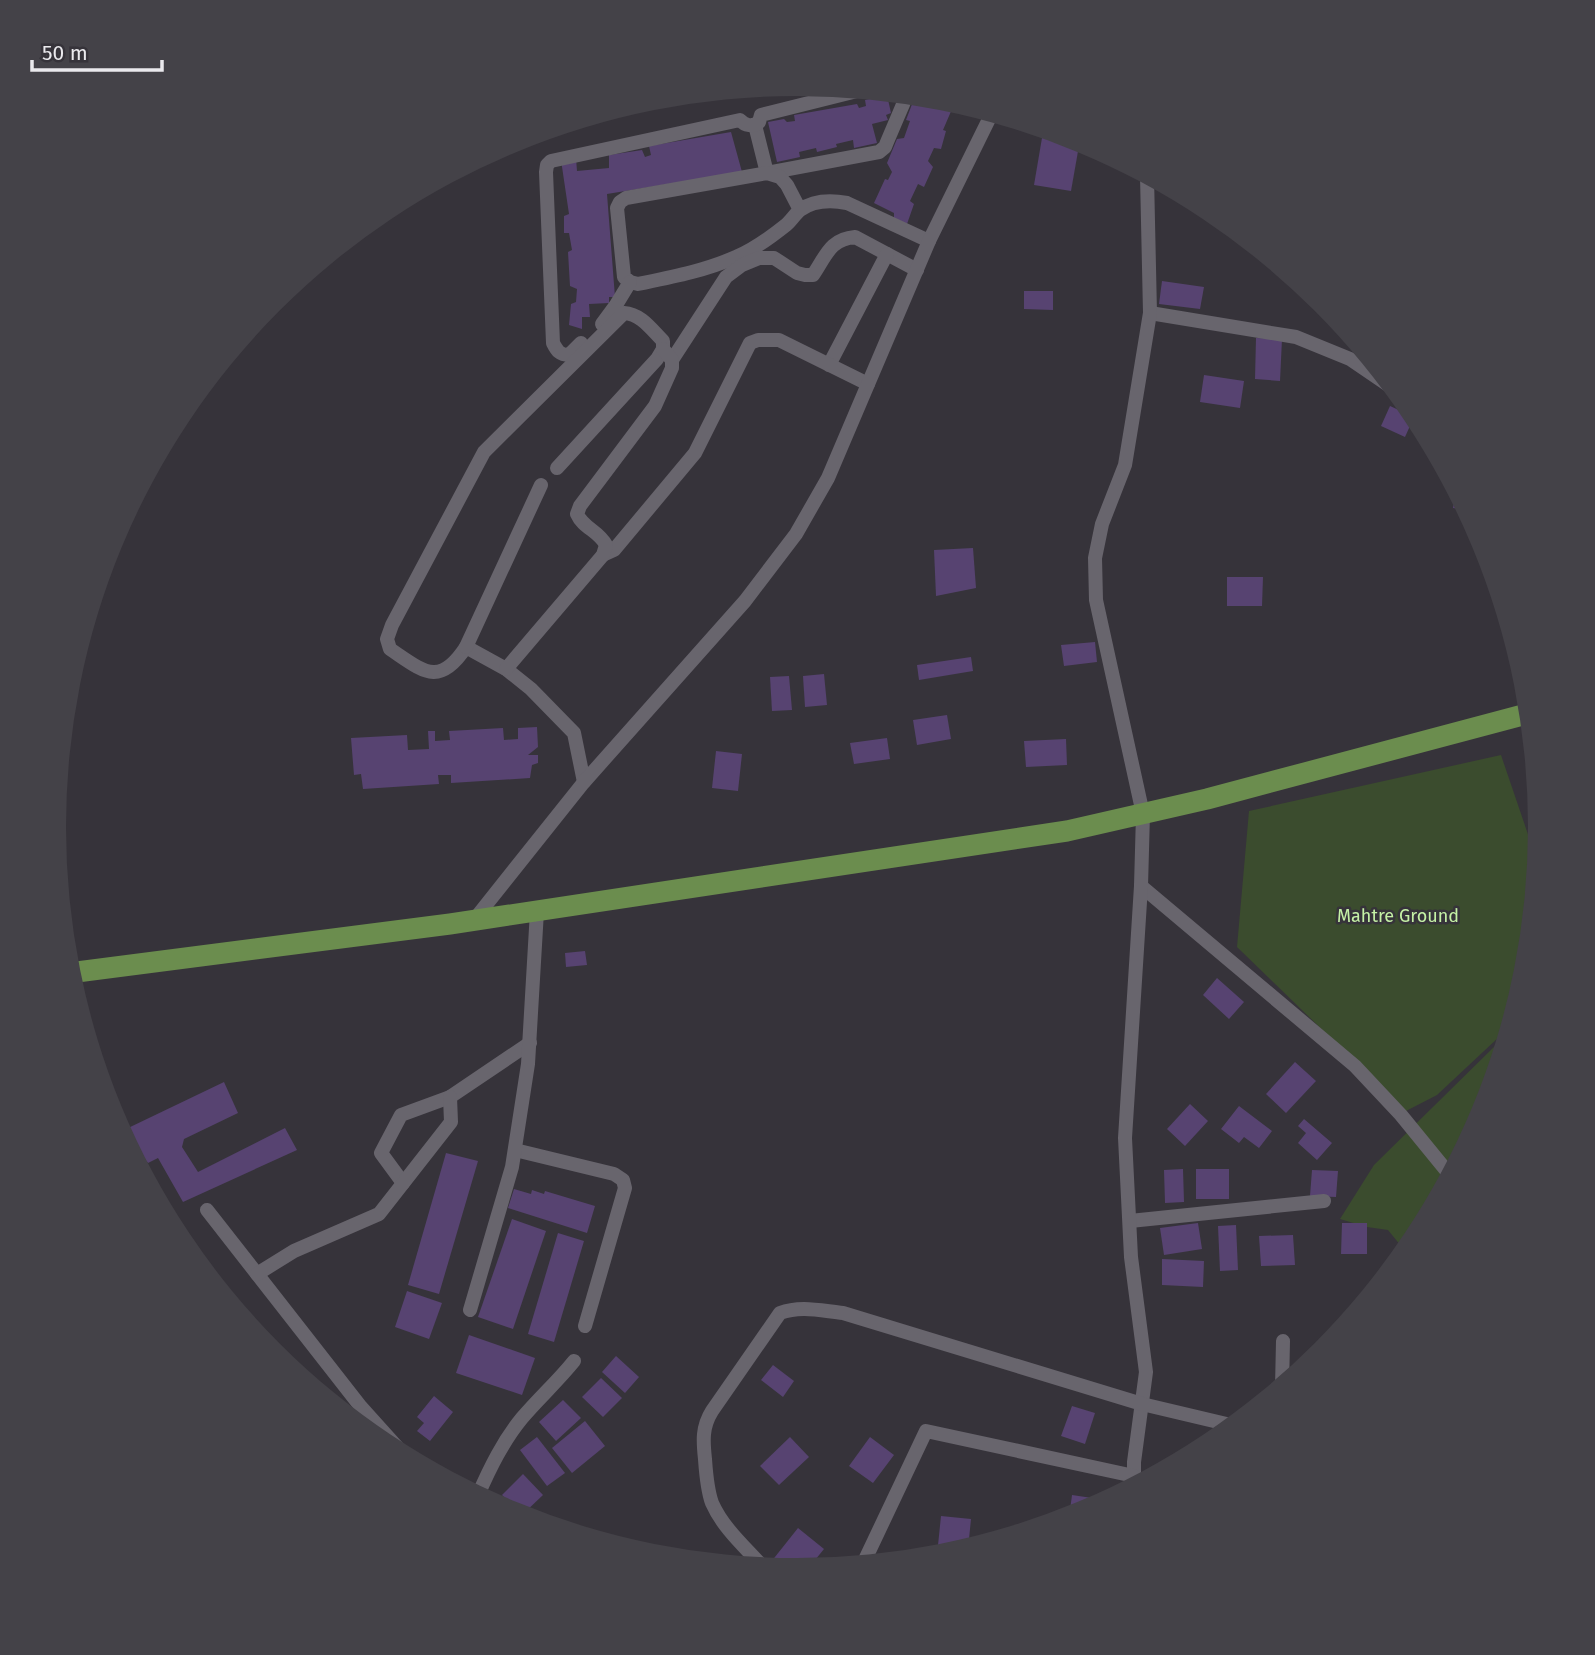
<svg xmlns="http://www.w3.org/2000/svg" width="1595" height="1655" viewBox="0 0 1595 1655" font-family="'Fira Sans',sans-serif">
	<rect width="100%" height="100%" fill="#36333a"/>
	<g fill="#3b4c2e">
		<path d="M1501,755L1537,861L1526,973L1514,1015L1499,1037L1437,1095L1406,1111L1237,947L1249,811Z"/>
		<path d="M1496,1045L1503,1050L1484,1112L1415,1241L1406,1252L1388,1230L1367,1227L1340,1219L1374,1165Z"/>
	</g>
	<g fill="#574371">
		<path d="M887,95L891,113L886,115L888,120L872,124L877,143L854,148L853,140L836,144L837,147L817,152L816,148L799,152L800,157L777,162L768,122L784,119L787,122L795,121L794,115L857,104L859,108L866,106L865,100Z"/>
		<path d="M921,96L943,99L961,104L957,112L952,109L943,130L946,131L941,149L934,148L928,161L933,167L924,187L918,184L910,201L914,204L907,224L894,218V213L874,203L885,179L888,180L892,172L887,163L897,139L904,138L910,121L906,120L914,99L920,101Z"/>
		<path d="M731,132L742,172L607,194L615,297H609V303L589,304L590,317H582V329L569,325L571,304L576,302L577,289L570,286L568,252L572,250L569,233H564V216L569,214L561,160L576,158L577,171L609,168V155L642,150L645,157L651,155L649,146Z"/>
		<path d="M1043,132L1080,140L1071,191L1034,185Z"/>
		<path d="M1162,281L1204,287L1200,309L1159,304Z"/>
		<path d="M1024,291H1053V310L1024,309Z"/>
		<path d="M1256,338L1282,339L1280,381L1255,379Z"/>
		<path d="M1204,375L1244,381L1240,408L1200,402Z"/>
		<path d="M1390,406L1414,417L1405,437L1381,426Z"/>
		<path d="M1456,490L1466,510L1453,508Z"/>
		<path d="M973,548L976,588L936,596L934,550Z"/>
		<path d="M1227,577H1263L1262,606H1227Z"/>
		<path d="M1095,642L1097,662L1064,666L1061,645Z"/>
		<path d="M971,657L973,671L919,680L917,665Z"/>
		<path d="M824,674L827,705L805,707L803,676Z"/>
		<path d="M789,676L792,710L772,711L770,677Z"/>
		<path d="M947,715L951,739L917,745L913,720Z"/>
		<path d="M537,727L538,747L528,755H538V763L532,765L530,778L451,783V775H438L439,784L363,789L361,774L354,775L351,738L407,735L408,750L429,749L428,731H435V741L450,740L449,731L503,728L504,740L518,739V728Z"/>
		<path d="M887,738L890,759L854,764L850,743Z"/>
		<path d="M1066,739L1067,765L1026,767L1024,741Z"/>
		<path d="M716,751L742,754L738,791L712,788Z"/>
		<path d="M585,951L587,965L566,967L565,953Z"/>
		<path d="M1217,978L1244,1002L1229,1019L1203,995Z"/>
		<path d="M1295,1062L1316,1081L1286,1113L1266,1094Z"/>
		<path d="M224,1082L238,1113L184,1139L182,1147L198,1172L285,1128L297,1150L183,1202L158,1158L148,1163L126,1136V1129Z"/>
		<path d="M1190,1104L1208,1121L1185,1146L1167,1129Z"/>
		<path d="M1239,1106L1272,1131L1259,1148L1244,1137L1239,1143L1221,1129Z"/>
		<path d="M1304,1119L1332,1143L1317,1160L1298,1143L1306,1133L1298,1126Z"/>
		<path d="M446,1153L478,1161L439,1294L408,1285Z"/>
		<path d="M1183,1169L1184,1202L1165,1203L1164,1170Z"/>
		<rect x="1196" y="1169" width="33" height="30"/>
		<path d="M1312,1170L1338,1171L1336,1197L1310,1196Z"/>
		<path d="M514,1189L531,1194L532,1190L544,1194L545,1191L595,1206L587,1233L508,1208Z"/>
		<path d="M512,1219L546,1231L513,1329L478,1317Z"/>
		<path d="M1198,1223L1202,1249L1164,1255L1160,1228Z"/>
		<path d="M1342,1223H1367V1254H1341Z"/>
		<path d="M1236,1225L1238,1270L1220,1271L1218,1226Z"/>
		<path d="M558,1233L584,1241L554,1342L528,1334Z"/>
		<path d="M1293,1235L1295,1265L1261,1266L1259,1236Z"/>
		<path d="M1162,1259L1204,1261L1203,1287L1162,1285Z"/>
		<path d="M407,1291L442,1303L429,1339L395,1327Z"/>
		<path d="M469,1335L535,1358L522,1395L456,1373Z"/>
		<path d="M616,1356L639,1377L625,1393L602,1372Z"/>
		<path d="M773,1365L794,1381L783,1397L761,1380Z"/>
		<path d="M601,1378L622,1398L603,1417L582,1397Z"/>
		<path d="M434,1396L453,1412L430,1441L417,1431L424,1423L417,1417Z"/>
		<path d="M563,1400L581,1418L556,1441L539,1422Z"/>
		<path d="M1072,1406L1095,1413L1085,1444L1061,1436Z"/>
		<path d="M585,1421L605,1446L572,1473L552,1448Z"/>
		<path d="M537,1437L565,1473L547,1486L520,1450Z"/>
		<path d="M790,1437L809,1457L779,1485L760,1466Z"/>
		<path d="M870,1437L894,1455L873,1483L849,1466Z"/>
		<path d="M523,1474L543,1495L522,1515L502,1495Z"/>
		<path d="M1072,1495L1099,1499L1098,1506L1082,1514L1069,1518Z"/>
		<path d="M941,1516L971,1519L968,1549L942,1557L929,1558V1554L937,1555Z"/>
		<path d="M1031,1523L1046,1525L1030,1530Z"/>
		<path d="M798,1528L824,1549L807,1570L797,1571L769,1568L767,1567Z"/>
	</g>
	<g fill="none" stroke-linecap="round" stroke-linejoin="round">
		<g stroke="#68656d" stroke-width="14">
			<path d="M755,125L767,173L879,152L885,147L887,142L907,95"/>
			<path d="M800,210L787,185L780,177L767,173L626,198L620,202L617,208L624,277L630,282L638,284C672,277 704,271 736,257C753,250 771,237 786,225C791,221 795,214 800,210C814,200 831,200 847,203L929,241"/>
			<path d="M1150,313L1296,337L1350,359L1394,389"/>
			<path d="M602,324L616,305L630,282"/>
			<path d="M581,343L569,355C560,355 557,351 553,343L546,172L547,165L551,161L740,120C745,126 753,127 759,122L761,115L861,90"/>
			<path d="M672,360L726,277L742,265L759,258H774L797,273L805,275H813C826,256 830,239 855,237L917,270"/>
			<path d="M829,365L887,254"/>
			<path d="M557,468L657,359L663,349V341C651,329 641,314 624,313L484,452L392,625L387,639L390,649C423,671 439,688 466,647L506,669L531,689L574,733L584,782"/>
			<path d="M603,555L614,550L695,453L750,343L758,340H779L868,384"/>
			<path d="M466,647L541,485"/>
			<path d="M506,669L603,555L606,545C599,531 583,528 577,514L580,506L655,406L672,368V360L663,349"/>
			<path d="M1141,886L1355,1066L1401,1115L1450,1175"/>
			<path d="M474,920L584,782L745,601L796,534L828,478L929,241L992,113"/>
			<path d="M515,1150L614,1174L623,1180L625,1188L585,1326"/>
			<path d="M403,1183L381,1153L401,1115L450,1097L530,1043"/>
			<path d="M207,1210L361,1407L406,1457"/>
			<path d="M1130,1221L1324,1201"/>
			<path d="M257,1274L294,1251L379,1214L451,1122L450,1097"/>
			<path d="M470,1310L512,1167L528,1064L537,911"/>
			<path d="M1282,1387L1283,1341"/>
			<path d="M1134,1487V1462L1146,1372L1131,1257L1125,1138L1141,886L1143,814L1096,600L1095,558L1102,524L1125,465L1150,313L1147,176"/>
			<path d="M478,1495C490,1468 503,1441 522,1418C539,1398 558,1381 574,1361"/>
			<path d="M863,1564L926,1431L1134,1476"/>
			<path d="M763,1567C745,1547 723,1528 712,1503C707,1489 706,1473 705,1459C703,1441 702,1427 712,1411L780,1313C801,1305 822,1311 843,1313L1142,1404L1235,1426"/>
		</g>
		<path stroke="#6b8d4e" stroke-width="21" d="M69,973L450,924L1067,831L1207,799L1530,713"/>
	</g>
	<g text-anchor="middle" stroke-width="5" stroke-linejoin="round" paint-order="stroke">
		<g font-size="18" fill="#c5f1a6" stroke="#36333a">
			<text x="1398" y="922">Mahtre Ground</text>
		</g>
	</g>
	<path d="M0 0H1595V1655H0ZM66 827a731 731 0 1 1 1462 0a731 731 0 1 1-1462 0Z" fill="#444248" fill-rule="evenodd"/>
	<path d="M32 60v10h130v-10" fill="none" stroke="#eae9ed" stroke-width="3.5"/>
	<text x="42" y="60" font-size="21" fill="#eae9ed" stroke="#36333a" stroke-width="5" paint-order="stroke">50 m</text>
</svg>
